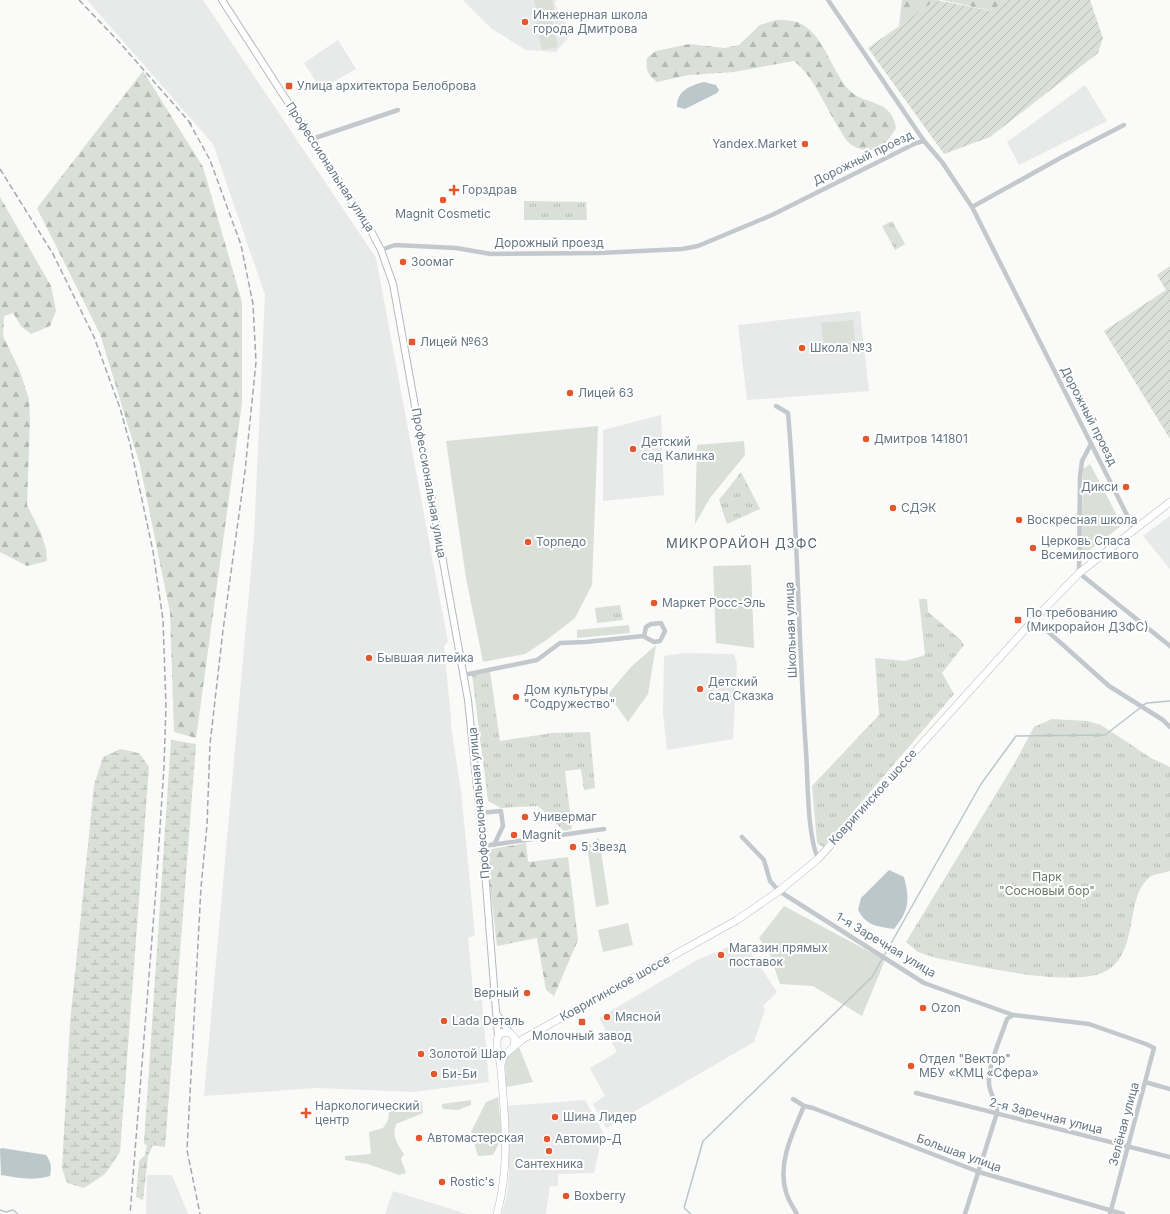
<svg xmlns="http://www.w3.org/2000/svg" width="1170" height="1214" viewBox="0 0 1170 1214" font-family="Inter,sans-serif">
	<defs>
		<pattern id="forest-firs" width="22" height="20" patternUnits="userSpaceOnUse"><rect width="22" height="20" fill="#dadfd7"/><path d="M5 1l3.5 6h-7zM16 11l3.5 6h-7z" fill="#b4b9b4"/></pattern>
		<pattern id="wetland-marsh" width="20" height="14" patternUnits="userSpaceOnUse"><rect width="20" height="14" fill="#dadfd7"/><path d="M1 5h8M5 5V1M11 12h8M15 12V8" fill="none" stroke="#b4b9b4"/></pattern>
		<pattern id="park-tufts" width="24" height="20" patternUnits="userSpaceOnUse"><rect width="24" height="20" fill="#dadfd7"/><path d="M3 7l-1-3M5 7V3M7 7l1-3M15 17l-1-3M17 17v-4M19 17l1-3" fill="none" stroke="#b4b9b4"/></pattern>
		<pattern id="garden-furrows" width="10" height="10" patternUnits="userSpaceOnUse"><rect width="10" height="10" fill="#dadfd7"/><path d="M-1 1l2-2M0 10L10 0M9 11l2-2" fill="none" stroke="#b4b9b4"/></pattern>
	</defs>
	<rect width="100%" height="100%" fill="#fafaf8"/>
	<g fill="#e8e9e9">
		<path d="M87,0H203L376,258L448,642L444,646L451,718V726L461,791L475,935L468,938L474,1001L482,1000L489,1082L414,1092L317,1088L204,1096L254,536L265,295L213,144Z"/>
		<path d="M463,0H557L554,3L572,33L556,52L526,50L492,29Z"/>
		<path d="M338,40L356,69L321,89L304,63Z"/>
		<path d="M1085,85L1107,121L1019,165L1007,142Z"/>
		<path d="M860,311L869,391L747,400L738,325Z"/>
		<path d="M661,415L664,495L603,501V430Z"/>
		<path d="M1170,516V569L1143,536Z"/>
		<path d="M684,653L734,654L737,664L733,739L667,750L663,714L664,656Z"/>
		<path d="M741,945L747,947L777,992L763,1006L765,1010L754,1042L606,1128L593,1104L605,1096L590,1068L617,1052L599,1018L697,960L730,946L733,949Z"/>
		<path d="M585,1100L603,1132L594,1173L558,1174V1186H550L546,1214H502L507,1193L509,1172L506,1106Z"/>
		<path d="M147,1175H172L188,1214H146Z"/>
		<path d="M393,1191L467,1214H385Z"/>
	</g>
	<g fill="#dadfd7">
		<path d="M534,0H552L556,19L552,20L558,47L542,50L536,23L539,22Z"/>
		<path d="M853,320L856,351L825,355L821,323Z"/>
		<path d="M598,426L592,585L575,618L548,639L525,654L483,662L466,578L446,441Z"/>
		<path d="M744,441L745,455L710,498L695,524L697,445Z"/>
		<path d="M1090,464L1122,525L1081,557L1083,469Z"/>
		<path d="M751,565L754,648L716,643L713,566Z"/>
		<path d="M629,625L630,633L577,638V630Z"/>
		<path d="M656,645L648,694L628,722L608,694L631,667Z"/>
		<path d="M599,838L609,904L596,907L587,845Z"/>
		<path d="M784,906L885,960L862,1016L813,986L780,984L769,952L759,938Z"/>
		<path d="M628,923L633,945L603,952L598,930Z"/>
		<path d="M519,1047L533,1082L506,1087L505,1059Z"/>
		<path d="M498,1097L502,1138L493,1155L478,1156L471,1132L486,1102Z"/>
		<path d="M417,1100L422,1103L423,1113L396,1124C392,1136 397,1144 404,1154L401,1159L406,1173L399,1175L368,1164L345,1160V1156L371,1154L369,1132L383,1128L388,1120L390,1105Z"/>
		<path d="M471,1100V1105L458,1110L443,1109L442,1107V1104Z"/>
	</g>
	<g fill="url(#forest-firs)">
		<path d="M902,0H936L899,26Z"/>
		<path d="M942,0H1004L993,11Z"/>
		<path d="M776,20C785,20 795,20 803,25C825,38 832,72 849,90C867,107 891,98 896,128C887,145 872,158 852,145C846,142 842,133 839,128C824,105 815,78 794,61L734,72L689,75L657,82C648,75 645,69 647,58L656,51L689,44L724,48L739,45L760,25Z"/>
		<path d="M143,71L203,167L242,302V403L196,738L174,732L170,612L140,465L100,334L37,208Z"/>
		<path d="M0,197L51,286L56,311L50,326L31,334L21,326L13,313L4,316L3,336L19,369L29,399L30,420L27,505L41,533L46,549L47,561L27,566L0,552Z"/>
		<path d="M526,843L528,862L568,857L578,940L554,996L546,990L537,938L497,946L486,850Z"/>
	</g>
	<g fill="url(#wetland-marsh)">
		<path d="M171,740L196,744L165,1147L153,1145L148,1156L143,1200L136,1197L139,1161L145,1155L147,1145L144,1144Z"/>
		<path d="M120,749L139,753L149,767L120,1152L105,1174L84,1188L67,1183L62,1168L70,1023L94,785L103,757Z"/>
	</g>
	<g fill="url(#park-tufts)">
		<path d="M524,201L586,202L587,220H524Z"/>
		<path d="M892,221L905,244L895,250L882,226Z"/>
		<path d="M741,472L760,509L727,524L719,500Z"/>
		<path d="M919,599H927L928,612L961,640L964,645L942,673L954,694L823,847L817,843L812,786L879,715L875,658L905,661L925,655Z"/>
		<path d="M620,605L623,620L597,623L595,608Z"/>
		<path d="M490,671L500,741L552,733L590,732L595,788L584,790L581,769L565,771L572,829L564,831L538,806L501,808L488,801L472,675Z"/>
		<path d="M1052,719L1087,721L1101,725L1151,758L1170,767V871C1164,873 1154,874 1150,877C1124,897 1140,953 1106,971C1072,989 975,965 936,958L918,952L906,942L1013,766L1034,727Z"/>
	</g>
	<g fill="url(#garden-furrows)">
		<path d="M936,0L992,11L1004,0H1090L1103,38L1098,53L990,137L944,154L868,48Z"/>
		<path d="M1170,266V439L1104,331L1166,290L1157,275Z"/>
	</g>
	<g fill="#bbc7cb">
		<path d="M704,82L716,85L719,90L717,93L685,109L677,107C676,91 691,85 704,82Z"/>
		<path d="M889,870L904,877C910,900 909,911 894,929C876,926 867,926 858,910L861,898Z"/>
		<path d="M2,1148L46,1155C51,1162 52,1168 50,1176C33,1181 18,1178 1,1175L0,1149Z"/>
	</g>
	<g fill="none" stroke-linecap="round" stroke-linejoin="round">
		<g stroke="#bbc7cb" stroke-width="1.5">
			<path d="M1143,705L1147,703L1170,701"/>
			<path d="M0,1210L6,1212L13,1210L18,1214"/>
			<path d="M691,1214L684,1208L703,1141L872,977L981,784L1016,736L1105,735L1140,708"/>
		</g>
		<defs>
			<g id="secondary">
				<path d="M222,0L371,231L381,250L393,284L468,700L483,846L498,1037"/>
				<path d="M498,1016L509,1032"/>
			</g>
			<g id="primary">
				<path d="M501,1065L504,1055L523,1039L737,920L779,891L818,859L1030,624L1079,573L1170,502"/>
				<path d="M497,1214C510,1166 505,1119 501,1070C501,1060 492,1040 501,1033L509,1032L515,1038L514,1046"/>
			</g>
		</defs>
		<use href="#secondary" stroke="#b3babf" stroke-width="8"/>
		<use href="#primary" stroke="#b5babe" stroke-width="8"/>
		<g stroke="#c3c8cc" stroke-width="4.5">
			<path d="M828,0L924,141"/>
			<path d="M312,139L398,110"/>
			<path d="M972,207L1064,156L1124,125"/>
			<path d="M381,250L395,245L456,248L491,254L599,253L682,249L698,246L772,215L916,143L924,141L942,162L972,207L1134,529"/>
			<path d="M776,406L788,413C798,526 798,639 806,751C808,780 807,834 818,859"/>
			<path d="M1091,444L1082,461L1080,477L1079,573L1170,646"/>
			<path d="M1034,619L1109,686L1163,720L1170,727"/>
			<path d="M464,675L537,660L560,643L586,642L643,636L654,642L660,641L665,631L661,623L651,624L646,627L644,636"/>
			<path d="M480,813L501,811L503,826L494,845"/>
			<path d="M742,837L764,860L770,881L779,891L924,983L1013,1015L1089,1024L1146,1044L1154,1048L1110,1214"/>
			<path d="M483,846L604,829"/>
			<path d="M1145,1082L1170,1089"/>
			<path d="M916,1093L1170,1157"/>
			<path d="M793,1099L804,1106L813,1108L979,1172L1123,1214"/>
			<path d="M797,1214C793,1207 788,1200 786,1192C777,1163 793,1132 804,1106"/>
			<path d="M965,1214L997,1113C998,1100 989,1095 989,1083C988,1065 1001,1037 1007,1019L1013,1015"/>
		</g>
		<use href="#secondary" stroke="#fff" stroke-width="6"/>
		<use href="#primary" stroke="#fff" stroke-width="7"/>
		<g stroke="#a2aab0" stroke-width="1.5" stroke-dasharray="6 3" stroke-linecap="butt">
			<path d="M79,0L121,44L192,125"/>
			<path d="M189,122L210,160L241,245L253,304L256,362L245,471L223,630L210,744L207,825L201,887L187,1150L200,1214"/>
			<path d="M0,169L53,254L94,337L120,408L130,444L153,551L163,620L166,706L164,767L156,888L130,1214"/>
		</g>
	</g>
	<g fill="#e4572e" stroke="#fff" stroke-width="1.5">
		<circle cx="525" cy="22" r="4"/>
		<rect x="285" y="82" width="8" height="8" rx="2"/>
		<circle cx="805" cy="144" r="4"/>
		<path d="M452 184h4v4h4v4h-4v4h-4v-4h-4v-4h4z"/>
		<circle cx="443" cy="200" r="4"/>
		<circle cx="403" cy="262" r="4"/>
		<rect x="408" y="338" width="8" height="8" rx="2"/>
		<circle cx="802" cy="348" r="4"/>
		<circle cx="570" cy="393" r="4"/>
		<circle cx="866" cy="439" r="4"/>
		<circle cx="633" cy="449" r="4"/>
		<circle cx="1126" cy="487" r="4"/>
		<circle cx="893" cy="508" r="4"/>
		<circle cx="1019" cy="520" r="4"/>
		<circle cx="528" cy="542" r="4"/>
		<circle cx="1033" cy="548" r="4"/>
		<circle cx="654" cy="603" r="4"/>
		<rect x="1014" y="616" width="8" height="8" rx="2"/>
		<circle cx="369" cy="658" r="4"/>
		<circle cx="700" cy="689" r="4"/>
		<circle cx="516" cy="697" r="4"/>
		<circle cx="525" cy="817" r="4"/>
		<circle cx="514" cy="835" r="4"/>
		<circle cx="573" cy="847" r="4"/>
		<circle cx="721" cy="955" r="4"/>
		<circle cx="527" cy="993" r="4"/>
		<circle cx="923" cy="1008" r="4"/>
		<circle cx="607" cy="1017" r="4"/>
		<circle cx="444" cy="1021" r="4"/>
		<rect x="578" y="1018" width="8" height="8" rx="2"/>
		<circle cx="421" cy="1054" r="4"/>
		<circle cx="911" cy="1066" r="4"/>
		<circle cx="434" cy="1074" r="4"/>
		<path d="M304 1107h4v4h4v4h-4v4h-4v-4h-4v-4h4z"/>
		<circle cx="555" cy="1117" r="4"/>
		<circle cx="419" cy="1138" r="4"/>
		<circle cx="547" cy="1139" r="4"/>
		<circle cx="549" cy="1151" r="4"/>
		<circle cx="442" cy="1182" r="4"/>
		<circle cx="566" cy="1196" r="4"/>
	</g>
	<g text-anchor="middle" stroke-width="4" stroke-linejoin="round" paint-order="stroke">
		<g font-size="12" fill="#657683" stroke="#fff" text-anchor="start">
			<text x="533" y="19">Инженерная школа<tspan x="533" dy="14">города Дмитрова</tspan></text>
			<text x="297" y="90">Улица архитектора Белоброва</text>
			<text x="797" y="148" text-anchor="end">Yandex.Market</text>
			<text x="462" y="194">Горздрав</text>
			<text x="443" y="218" text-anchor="middle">Magnit Cosmetic</text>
			<text x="411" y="266">Зоомаг</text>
			<text x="420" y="346">Лицей №63</text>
			<text x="810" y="352">Школа №3</text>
			<text x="578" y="397">Лицей 63</text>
			<text x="874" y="443">Дмитров 141801</text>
			<text x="641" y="446">Детский<tspan x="641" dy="14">сад Калинка</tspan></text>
			<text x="1118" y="491" text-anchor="end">Дикси</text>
			<text x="901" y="512">СДЭК</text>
			<text x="1027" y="524">Воскресная школа</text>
			<text x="1041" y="545">Церковь Спаса<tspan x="1041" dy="14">Всемилостивого</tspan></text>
			<text x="536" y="546">Торпедо</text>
			<text x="662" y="607">Маркет Росс-Эль</text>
			<text x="1026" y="617">По требованию<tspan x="1026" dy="14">(Микрорайон ДЗФС)</tspan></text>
			<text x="377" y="662">Бывшая литейка</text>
			<text x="708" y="686">Детский<tspan x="708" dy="14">сад Сказка</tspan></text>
			<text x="524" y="694">Дом культуры<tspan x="524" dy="14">"Содружество"</tspan></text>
			<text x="533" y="821">Универмаг</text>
			<text x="522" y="839">Magnit</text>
			<text x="581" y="851">5 Звезд</text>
			<text x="729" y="952">Магазин прямых<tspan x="729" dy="14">поставок</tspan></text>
			<text x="519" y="997" text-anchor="end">Верный</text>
			<text x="931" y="1012">Ozon</text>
			<text x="615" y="1021">Мясной</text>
			<text x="452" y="1025">Lada Dеталь</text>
			<text x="582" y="1040" text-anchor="middle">Молочный завод</text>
			<text x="429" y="1058">Золотой Шар</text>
			<text x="919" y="1063">Отдел "Вектор"<tspan x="919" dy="14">МБУ «КМЦ «Сфера»</tspan></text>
			<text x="442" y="1078">Би-Би</text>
			<text x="315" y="1110">Наркологический<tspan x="315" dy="14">центр</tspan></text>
			<text x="563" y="1121">Шина Лидер</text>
			<text x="427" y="1142">Автомастерская</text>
			<text x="555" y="1143">Автомир-Д</text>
			<text x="549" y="1168" text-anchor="middle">Сантехника</text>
			<text x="450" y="1186">Rostic's</text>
			<text x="574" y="1200">Boxberry</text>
		</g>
		<g font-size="12" fill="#657683" stroke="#fff">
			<text transform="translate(863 158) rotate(-26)" y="4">Дорожный проезд</text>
			<text transform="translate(330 167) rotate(57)" y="4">Профессиональная улица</text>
			<text x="549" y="247">Дорожный проезд</text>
			<text transform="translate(1089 416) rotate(63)" y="4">Дорожный проезд</text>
			<text transform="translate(429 483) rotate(80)" y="4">Профессиональная улица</text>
			<text transform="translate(791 630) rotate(-92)" y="4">Школьная улица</text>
			<text transform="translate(873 797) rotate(-48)" y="4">Ковригинское шоссе</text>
			<text transform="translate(479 803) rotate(-95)" y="4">Профессиональная улица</text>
			<text transform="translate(886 945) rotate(31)" y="4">1-я Заречная улица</text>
			<text transform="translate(615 988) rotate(-29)" y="4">Ковригинское шоссе</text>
			<text transform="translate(1046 1116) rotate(14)" y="4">2-я Заречная улица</text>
			<text transform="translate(1124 1124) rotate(-75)" y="4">Зелёная улица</text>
			<text transform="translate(959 1153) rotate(20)" y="4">Большая улица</text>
		</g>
		<g font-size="12" fill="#687a64" stroke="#fff">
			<text x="1047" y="881">Парк<tspan x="1047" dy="14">"Сосновый бор"</tspan></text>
		</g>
		<g font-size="13" letter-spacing="1" fill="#57646e" stroke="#fff">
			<text x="742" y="548">МИКРОРАЙОН ДЗФС</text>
		</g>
	</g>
</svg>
